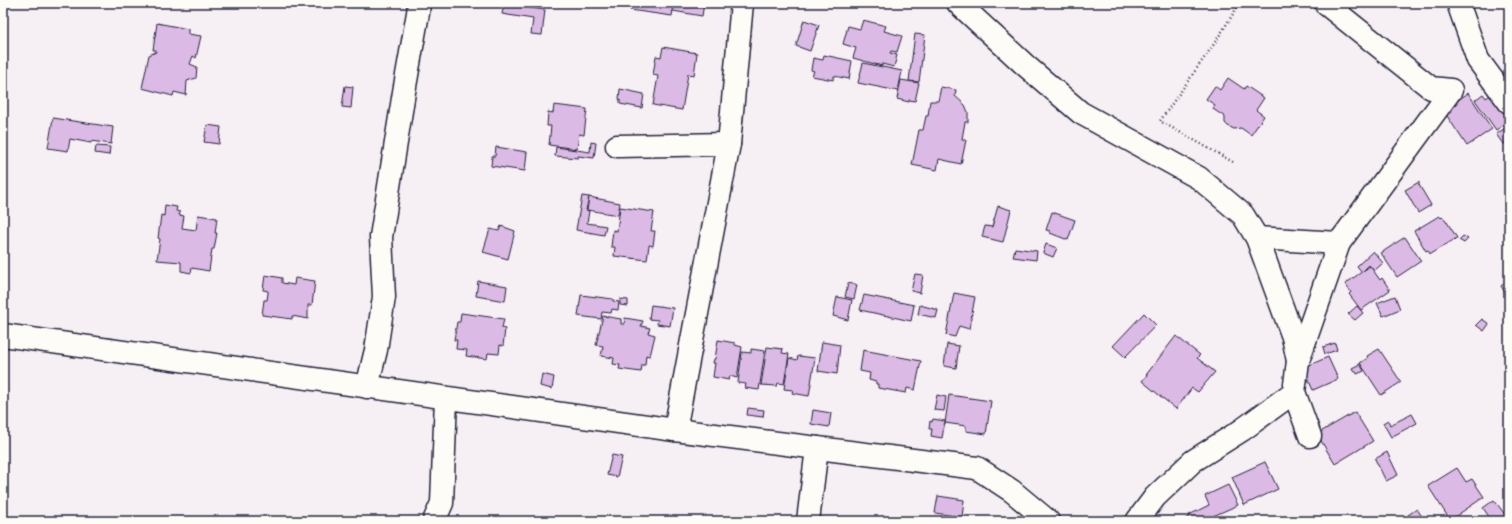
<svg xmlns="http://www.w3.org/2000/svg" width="1512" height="524" viewBox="0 0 1512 524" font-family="Mynerve,sans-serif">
	<rect width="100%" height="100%" fill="#f6eff4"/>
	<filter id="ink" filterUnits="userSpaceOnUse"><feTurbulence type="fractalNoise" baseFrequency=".025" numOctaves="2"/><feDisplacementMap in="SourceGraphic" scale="8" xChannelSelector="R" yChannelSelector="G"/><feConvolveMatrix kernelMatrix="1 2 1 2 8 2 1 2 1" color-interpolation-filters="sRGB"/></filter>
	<g filter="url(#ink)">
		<g fill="#dcbae6" stroke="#22223b">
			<path d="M631,3H674L672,16L630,10Z"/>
			<path d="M674,3H704L702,16L673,11Z"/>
			<path d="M1065,3H1077L1073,8Z"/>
			<path d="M504,4L545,10L542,35L531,34L533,19L502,14Z"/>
			<path d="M804,20L819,25L810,51L796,46Z"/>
			<path d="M863,20L886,26L884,31L902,36L897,52L891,51L890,53L897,55L894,67L882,64V66L853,58L856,48L843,44L848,26L860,29Z"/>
			<path d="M157,23L188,29V34L201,36L196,58L193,56L190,64L197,67L196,78L187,81L186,95L174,92L173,96L142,88L149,55L156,52V50H153Z"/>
			<path d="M915,34L925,35L919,82L909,81Z"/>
			<path d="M663,47L697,53L694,75L688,74L682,110L653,105L658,76L653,75L656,56L661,57Z"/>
			<path d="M824,55L852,61L849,79L834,76L833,80L812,76L814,71L811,70L813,58L823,60Z"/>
			<path d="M863,63L902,71L898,91L858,83Z"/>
			<path d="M1228,78L1244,89L1246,86L1264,98L1256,110L1264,116L1251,135L1241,128L1234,129L1228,126L1225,123V117L1213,109L1215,105L1206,99L1215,86L1220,90Z"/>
			<path d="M901,80L919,83L915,101L909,100V102L897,99Z"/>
			<path d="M345,86L353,87L351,108L342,107Z"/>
			<path d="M941,87L956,90L955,96L965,105L968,112V122H965L962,139L966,140L961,164L939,159L937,170L912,165L919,130H923L926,116H928L930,101H938Z"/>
			<path d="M620,89L644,94L642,108L620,104V100L619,99Z"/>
			<path d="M1497,90L1509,107V121L1496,130L1475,100L1483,94L1486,98Z"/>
			<path d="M1468,93L1492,129L1467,146L1445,113L1454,106L1453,104Z"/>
			<path d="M554,105L587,109L584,135L579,134L577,149L549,145L551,126H547L548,112L553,113Z"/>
			<path d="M53,118L113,127L111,144L91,141V143L70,139L68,151L48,148Z"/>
			<path d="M207,125L221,127L219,144L204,142Z"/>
			<path d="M1509,126V141L1503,144L1496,134Z"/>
			<path d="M591,142L596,143L594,158L578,156V158L555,156L556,147L590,152Z"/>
			<path d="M96,146L110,147L109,155L95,153Z"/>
			<path d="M496,147L527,152L525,171L491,166L492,156H495Z"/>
			<path d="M1419,182V185L1431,205L1418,213L1405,190Z"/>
			<path d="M582,196L589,197L586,210L589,211L587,223L606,226L604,235L576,230Z"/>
			<path d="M589,197L620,203L618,215L587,210Z"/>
			<path d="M165,205L177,207L176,211L180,212L179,215L184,216L182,228L196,230L198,215L217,218L215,233H217L214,249H212L209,271L192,268L191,273L181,271V262L157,260L160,239L158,238L161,215L164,216Z"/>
			<path d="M998,206L1011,210L1003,242L982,237L985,226L992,227Z"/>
			<path d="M620,207L654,212L651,231H655L653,246L649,245L647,260L614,256L615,247H611L613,230L617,231Z"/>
			<path d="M1052,212L1075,220L1068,240L1050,233V231L1046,230Z"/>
			<path d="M1439,216L1441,218L1442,217L1445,219L1457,238L1430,254L1428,250L1426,251L1414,231Z"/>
			<path d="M501,226L515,231L508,259L483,252L490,229L499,231Z"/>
			<path d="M1463,236L1468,239L1464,243L1459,240Z"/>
			<path d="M1405,237L1421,261L1397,277L1381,253Z"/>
			<path d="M1046,244L1057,248L1053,257L1043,253Z"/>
			<path d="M1015,248L1037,251L1036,260L1013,257Z"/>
			<path d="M1373,251L1383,263L1374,271L1369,265L1362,272L1357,266Z"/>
			<path d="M1370,266L1380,280L1382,278L1390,290L1361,310L1349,294L1351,292L1345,284Z"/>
			<path d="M915,274L923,275L920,293L911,291Z"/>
			<path d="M265,275L282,278V283L294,285L295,278L315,281L312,305H308V319L292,316V319L262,315L264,300H267L268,293V291L263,290Z"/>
			<path d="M1509,279V299L1501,286Z"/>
			<path d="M478,281L507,286L505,301L476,296Z"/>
			<path d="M848,283L857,285L854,299L845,297Z"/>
			<path d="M954,293L975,297L969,329L959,326L955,337L946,335Z"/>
			<path d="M581,295L613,299V301L619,302L618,310L612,309L611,313L602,312L601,319L578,316Z"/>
			<path d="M864,295L914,305L911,321L860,310Z"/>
			<path d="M1395,296L1400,309L1383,316L1377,303Z"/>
			<path d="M837,297L852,300L848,320L833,316Z"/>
			<path d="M620,299L628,300V306L620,305Z"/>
			<path d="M651,305L673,308L670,326L657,324L658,320L649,319Z"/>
			<path d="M920,305L938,310L936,318L918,314Z"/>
			<path d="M1357,306L1363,313L1355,320L1348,314Z"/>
			<path d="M461,313L504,319L502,328L505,329L503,346L500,345L499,354L488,353L487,359L466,356L467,350L456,349L457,340H454L457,322H460Z"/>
			<path d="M1144,313L1156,325L1125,357L1113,346Z"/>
			<path d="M603,316L621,319V324H624L625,318L643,321L641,326L650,328L648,333L655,335L650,356L646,355L645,365H642L641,372L619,369L620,365L613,364L614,358L601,356L603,346L596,345Z"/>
			<path d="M1482,319L1489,324L1484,331L1476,325Z"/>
			<path d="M1176,336L1200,355L1197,358L1215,372L1198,392L1192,388L1176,409L1142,381L1147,375H1146Z"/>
			<path d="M718,340L735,343V345L742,347L737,378L730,376L729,380L713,377L715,363H713L714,359H715Z"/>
			<path d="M822,342L840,345L837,374L818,371Z"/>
			<path d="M1335,343L1337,350L1325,354L1323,347Z"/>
			<path d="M947,344L959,346L956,368L944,366Z"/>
			<path d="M767,347L783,349L782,353L789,354L784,384L778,383L777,386L761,385Z"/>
			<path d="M751,349L765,351L759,390L745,388L746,384L738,383L742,352L751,353Z"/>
			<path d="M1379,349L1401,382L1381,395L1360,363L1368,358L1367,356Z"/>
			<path d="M863,350L921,361L915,390L907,388L906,393L878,388V384H876V382L869,380L870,373L860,371Z"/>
			<path d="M798,356L815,358L809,396L792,393L793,390L784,389L789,358L797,360Z"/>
			<path d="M1328,357L1338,379L1313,390L1303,368Z"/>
			<path d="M1360,364L1364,371L1357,374L1356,371L1354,372L1352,368Z"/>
			<path d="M542,374L554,377L552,389L540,386Z"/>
			<path d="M937,395L946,397L944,411L934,410Z"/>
			<path d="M949,395L991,401L986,434L966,431V426L945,423Z"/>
			<path d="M748,408L764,410L763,417L747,415Z"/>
			<path d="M813,410L831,413L829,427L811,424Z"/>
			<path d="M1355,412L1373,441L1335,464L1317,434Z"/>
			<path d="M1412,414L1417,423L1391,437L1383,423L1388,420L1390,425Z"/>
			<path d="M933,419L945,421L942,438L931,436L932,429H929L930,421L932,422Z"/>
			<path d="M1387,452L1398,475L1386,481L1375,459Z"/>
			<path d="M612,455L622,457L617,477L607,475Z"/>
			<path d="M1265,462L1278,489L1244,505L1232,477Z"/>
			<path d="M1457,468L1466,482L1472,479L1484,497L1450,520L1428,486Z"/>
			<path d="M1228,485L1238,505L1213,516L1215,518L1209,521H1182L1190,516L1189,515L1209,505L1205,496Z"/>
			<path d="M938,496L964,500L962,517L935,513Z"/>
			<path d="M1494,500L1507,517L1501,521H1492L1483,508Z"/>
			<path d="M1417,509L1425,521H1411L1408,515Z"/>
			<path d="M816,519H827L835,521H816Z"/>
		</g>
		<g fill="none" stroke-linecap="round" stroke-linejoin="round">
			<defs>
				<g id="street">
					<path d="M958,3L1025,65L1081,113L1199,178L1243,215L1257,238L1293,337L1298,361L1294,392L1310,436"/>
					<path d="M1458,3L1478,60L1509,102"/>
					<path d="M617,146L729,144"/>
					<path d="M1257,238L1339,243L1451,90L1431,88L1326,4"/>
					<path d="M3,335L675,430L977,468L1012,491L1048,521"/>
					<path d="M1298,361L1339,243"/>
					<path d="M367,387L376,350L384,297L381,237L404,92L418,13L419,3"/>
					<path d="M675,430L729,144L742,3"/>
					<path d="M434,521L442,503L446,398"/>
					<path d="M808,521L817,448"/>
					<path d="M1137,521L1155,497L1193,461L1242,430L1294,392"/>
				</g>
			</defs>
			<use href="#street" stroke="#22223b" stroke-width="25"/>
			<path stroke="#22223b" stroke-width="2.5" stroke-dasharray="1 3" stroke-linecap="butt" d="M1233,162L1160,121L1214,44L1240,3"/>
			<use href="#street" stroke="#fdfcf7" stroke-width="22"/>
		</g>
	</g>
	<rect width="1512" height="524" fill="none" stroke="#fdfcf7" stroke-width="16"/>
	<rect x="8" y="8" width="1496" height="508" fill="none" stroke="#22223b" stroke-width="1.5" filter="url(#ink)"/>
</svg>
